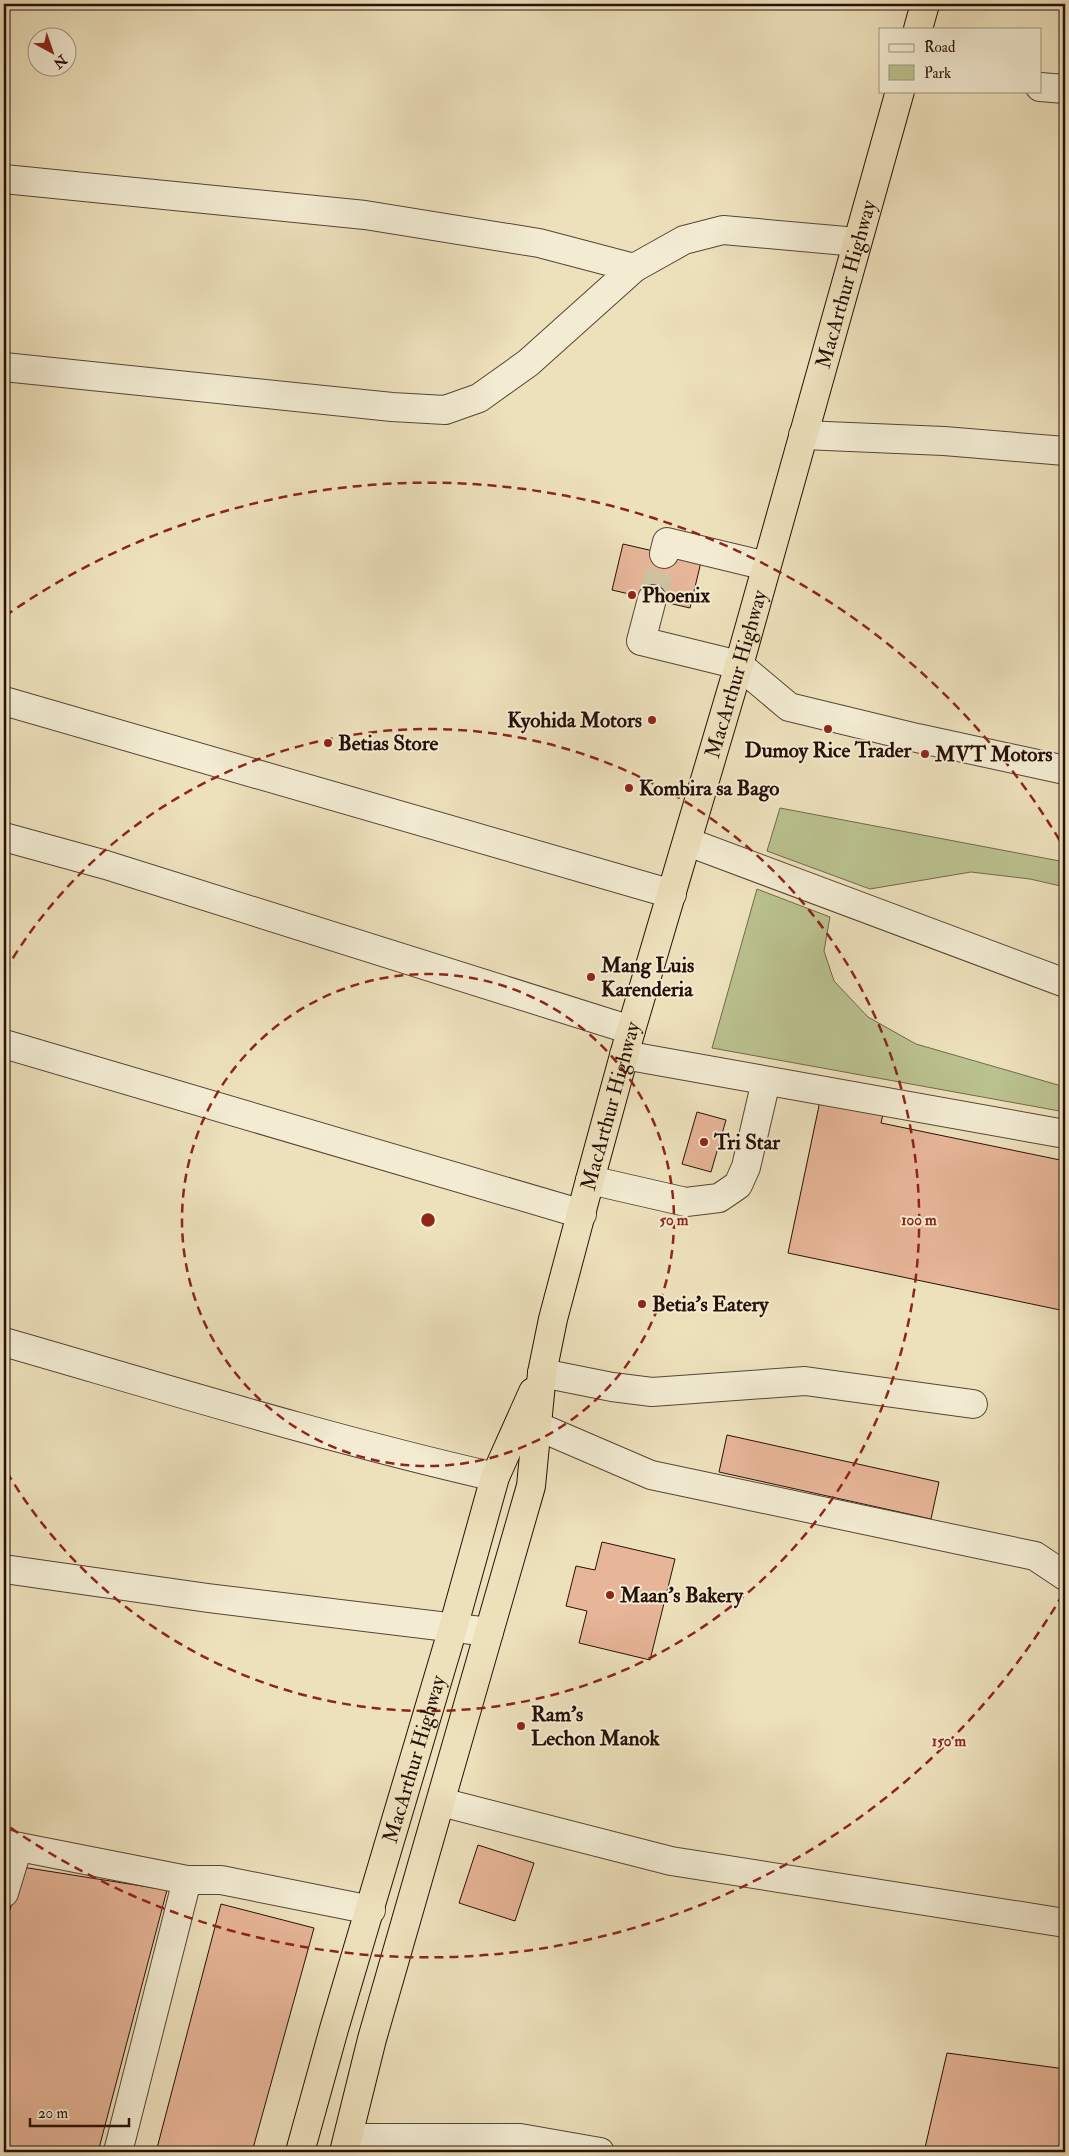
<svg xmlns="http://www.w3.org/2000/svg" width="1069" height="2156" viewBox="0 0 1069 2156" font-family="'IM FELL Double Pica',serif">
	<rect width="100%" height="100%" fill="#ede1bc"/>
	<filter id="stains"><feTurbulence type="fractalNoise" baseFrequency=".004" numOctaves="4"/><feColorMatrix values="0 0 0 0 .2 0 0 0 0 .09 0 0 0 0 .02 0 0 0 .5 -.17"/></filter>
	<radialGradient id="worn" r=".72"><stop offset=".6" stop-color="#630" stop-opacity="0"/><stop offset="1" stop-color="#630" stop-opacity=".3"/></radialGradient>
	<g fill="#bac28f" stroke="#70694b">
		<path d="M780,808L1065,862V887L1030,879L971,872L870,889L767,851Z"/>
		<path d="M757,889L830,917L824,951L834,981L868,1017L916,1044L1065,1087V1112L712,1048Z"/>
	</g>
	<g fill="#e7b598" stroke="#261007">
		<path d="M623,544L701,562L690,608L612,590Z"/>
		<path d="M820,1101L883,1114L881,1123L1065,1161V1311L788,1253Z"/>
		<path d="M697,1112L726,1120L711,1172L682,1164Z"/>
		<path d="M727,1435L939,1482L931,1519L719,1472Z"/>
		<path d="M602,1542L675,1559L650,1660L579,1643L587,1611L566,1606L576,1566L595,1570Z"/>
		<path d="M478,1845L534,1863L515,1921L459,1903Z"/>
		<path d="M22,1867L167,1890L98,2152H4V1931Z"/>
		<path d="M221,1904L314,1928L252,2152H156Z"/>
		<path d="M947,2053L1065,2069V2152H924Z"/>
	</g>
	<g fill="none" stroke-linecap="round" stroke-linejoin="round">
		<path stroke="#cfc2a1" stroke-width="28" stroke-dasharray="28 14" stroke-linecap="butt" d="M652,599L664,554"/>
		<defs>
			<g id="minor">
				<path d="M1040,87L1065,89"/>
				<path d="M4,179L365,215L539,243L634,268"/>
				<path d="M4,367L392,407L445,410L479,398L528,363L634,268L684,240L723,230L857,242"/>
				<path d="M803,435L944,441L1065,451"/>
				<path d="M664,554L667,542L766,566"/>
				<path d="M652,599L641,641L739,665L789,707L917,738L1065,770"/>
				<path d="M4,701L672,894"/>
				<path d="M4,837L106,865L631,1030"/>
				<path d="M688,842L1065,983"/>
				<path d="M4,1044L582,1214"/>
				<path d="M624,1055L1065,1134"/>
				<path d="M590,1180L686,1202L719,1198L738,1185L746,1167L766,1081"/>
				<path d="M4,1342C167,1389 329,1439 495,1477"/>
				<path d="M542,1373L612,1387L652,1392L805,1381L973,1404"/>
				<path d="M537,1426L651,1475L1035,1556L1065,1576"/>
				<path d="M4,1569L208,1598L489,1632"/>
				<path d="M441,1802L671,1861L1065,1923"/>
				<path d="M4,1844L187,1880H221L371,1910"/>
				<path d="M4,1893L18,1847"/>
				<path d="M348,2138H520L600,2152"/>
				<path d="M118,2152L187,1880"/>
			</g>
			<g id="highway">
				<path d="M918,29L925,4"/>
				<path id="s1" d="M300,2152L334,2029L453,1628L495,1477L533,1392"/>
				<path id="s2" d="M344,2152L372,2039L531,1486L542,1373L553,1319L590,1180L631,1030L739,665L900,91"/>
			</g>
		</defs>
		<use href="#minor" stroke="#584434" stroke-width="30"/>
		<use href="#highway" stroke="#261007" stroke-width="30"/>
		<use href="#minor" stroke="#f3ecd3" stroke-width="28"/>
		<use href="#highway" stroke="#ede1bc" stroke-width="28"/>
	</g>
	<g fill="none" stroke="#8f2418" stroke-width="2.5" stroke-dasharray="9 6">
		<circle cx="428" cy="1220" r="246"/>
		<path d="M5 971A491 491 0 1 1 5 1469"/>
		<path d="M1063 1594A737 737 0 0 1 5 1824M5 616A737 737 0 0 1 1063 846"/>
	</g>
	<g fill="#8f2418" stroke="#f3ecd3" stroke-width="2">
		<circle cx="632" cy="595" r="5"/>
		<circle cx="652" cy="720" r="5"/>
		<circle cx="828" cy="729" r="5"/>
		<circle cx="328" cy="743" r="5"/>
		<circle cx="925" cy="754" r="5"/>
		<circle cx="629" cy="788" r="5"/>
		<circle cx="591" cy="977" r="5"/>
		<circle cx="704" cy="1142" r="5"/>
		<circle cx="642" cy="1304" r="5"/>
		<circle cx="610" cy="1595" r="5"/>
		<circle cx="521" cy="1726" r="5"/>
	</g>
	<g text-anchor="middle" stroke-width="4" stroke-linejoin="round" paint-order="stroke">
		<g font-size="21" fill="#261007" stroke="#f3ecd3">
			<text dy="7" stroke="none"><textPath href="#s2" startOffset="1936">MacArthur Highway</textPath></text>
			<text dy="7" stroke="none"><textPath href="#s2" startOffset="1531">MacArthur Highway</textPath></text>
			<text dy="7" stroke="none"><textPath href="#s2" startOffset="1081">MacArthur Highway</textPath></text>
			<text dy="7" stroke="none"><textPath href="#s1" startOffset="409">MacArthur Highway</textPath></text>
		</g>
		<g font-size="21" font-weight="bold" fill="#261007" stroke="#f3ecd3" text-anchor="start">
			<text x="642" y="602">Phoenix</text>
			<text x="642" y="727" text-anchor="end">Kyohida Motors</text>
			<text x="338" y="750">Betias Store</text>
			<text x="828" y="757" text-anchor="middle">Dumoy Rice Trader</text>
			<text x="935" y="761">MVT Motors</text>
			<text x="639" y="795">Kombira sa Bago</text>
			<text x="601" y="972">Mang Luis<tspan x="601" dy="24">Karenderia</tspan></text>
			<text x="714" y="1149">Tri Star</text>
			<text x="652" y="1311">Betia's Eatery</text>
			<text x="620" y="1602">Maan's Bakery</text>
			<text x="531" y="1721">Ram's<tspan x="531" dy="24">Lechon Manok</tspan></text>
		</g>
	</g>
	<circle cx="428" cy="1220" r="8" fill="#8f2418" stroke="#f3ecd3" stroke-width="2.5"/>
	<g font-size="15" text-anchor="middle" font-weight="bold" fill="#8f2418" stroke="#f3ecd3" stroke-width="4" stroke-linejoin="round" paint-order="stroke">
		<text x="674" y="1225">50 m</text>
		<text x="919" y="1225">100 m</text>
		<text x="949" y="1746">150 m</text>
	</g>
	<rect width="1069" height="2156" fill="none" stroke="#ede1bc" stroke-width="20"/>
	<rect x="5" y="5" width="1059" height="2146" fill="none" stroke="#261007" stroke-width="2.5"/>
	<rect x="10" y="10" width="1049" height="2136" fill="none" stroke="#261007"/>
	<rect x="879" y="28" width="162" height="65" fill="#f3ecd3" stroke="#a19481"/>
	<rect x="889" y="44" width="25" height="8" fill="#f3ecd3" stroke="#a19481"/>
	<text x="924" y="52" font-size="15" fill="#261007">Road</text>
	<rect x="889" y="65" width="25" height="15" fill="#bac28f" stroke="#a19481"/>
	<text x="924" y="78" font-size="15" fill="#261007">Park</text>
	<g transform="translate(52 52) rotate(140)"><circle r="24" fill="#f3ecd3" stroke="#a19481"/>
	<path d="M0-4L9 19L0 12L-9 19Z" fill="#8f2418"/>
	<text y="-8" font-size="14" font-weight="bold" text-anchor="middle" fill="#261007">N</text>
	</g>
	<path d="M30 2118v8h99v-8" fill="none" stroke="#261007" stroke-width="2.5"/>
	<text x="38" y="2118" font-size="15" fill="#261007" stroke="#f3ecd3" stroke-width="4" paint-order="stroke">20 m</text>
	<rect width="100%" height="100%" filter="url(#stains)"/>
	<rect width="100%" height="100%" fill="url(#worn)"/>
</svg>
